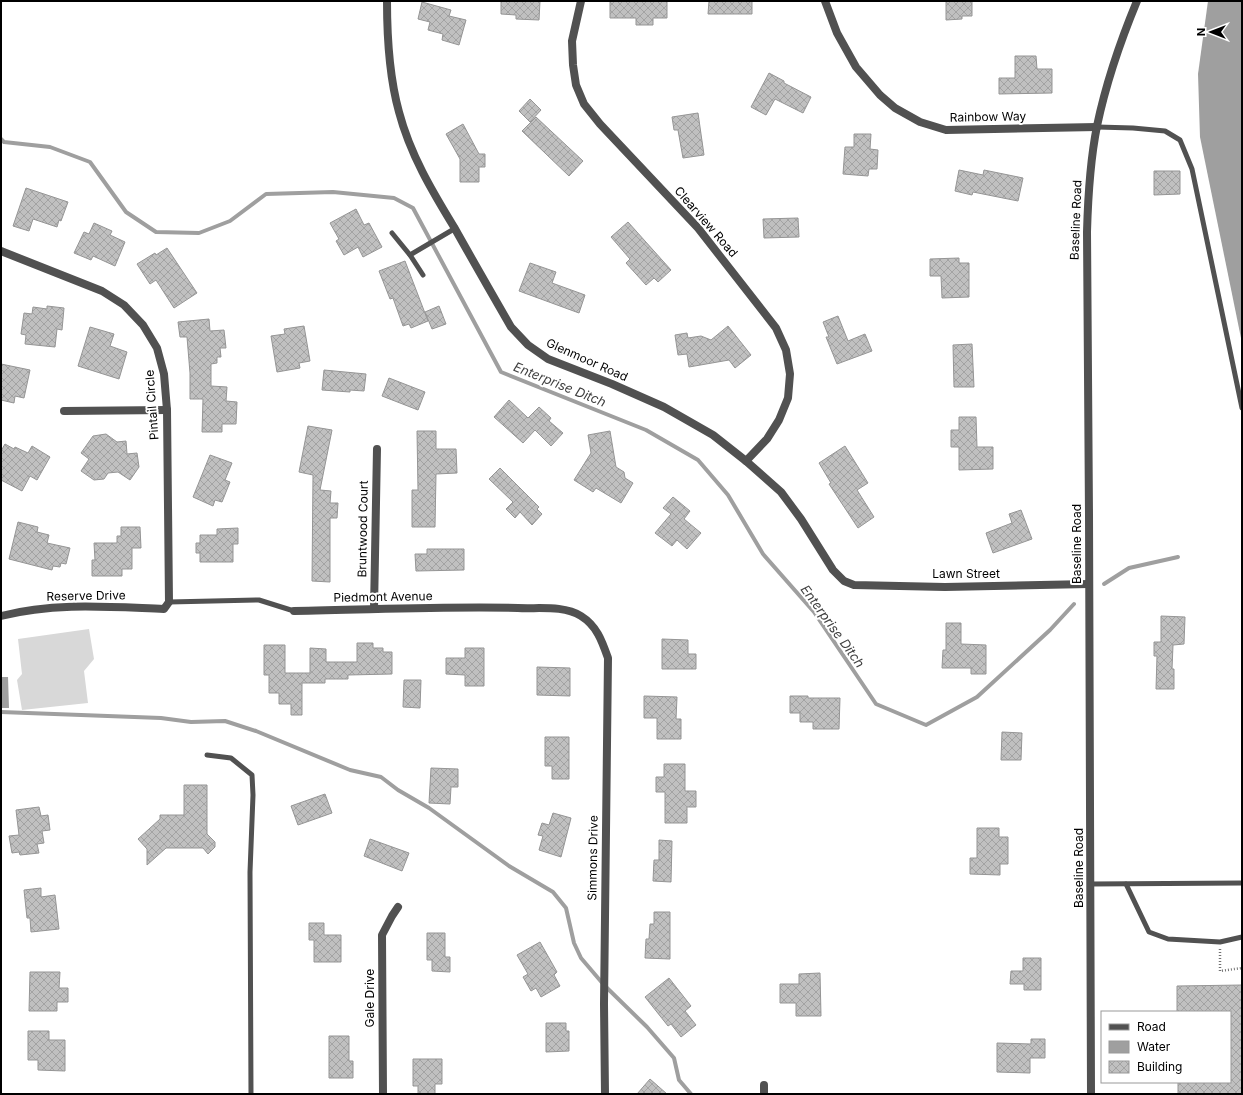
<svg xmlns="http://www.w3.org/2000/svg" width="1243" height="1095" viewBox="0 0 1243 1095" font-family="Inter,sans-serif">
	<defs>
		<pattern id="building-cross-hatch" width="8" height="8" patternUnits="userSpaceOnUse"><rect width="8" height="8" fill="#c0c0c0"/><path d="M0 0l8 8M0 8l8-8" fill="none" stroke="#a3a3a3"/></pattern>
	</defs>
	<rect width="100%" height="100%" fill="#fff"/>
	<path fill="#d8d8d8" d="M89,629L94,659L84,671L88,703L22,710L17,680L22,674L18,639Z"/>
	<g fill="#9f9f9f">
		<path d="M1208,1H1242V343L1200,137L1198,74Z"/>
		<path d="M1,677H8L9,708H1Z"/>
	</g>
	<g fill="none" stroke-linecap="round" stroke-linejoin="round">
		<g stroke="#9f9f9f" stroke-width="4">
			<path d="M1,139L4,142L50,147L90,162L126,212L156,232L199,233L230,221L266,194L333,192L394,198L413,208L501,372L646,430L698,460L728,495L763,554L814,612L876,704L926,725L977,697L1050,630L1074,604"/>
			<path d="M1104,584L1129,568L1178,557"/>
			<path d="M1,712L161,718L191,722L225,721L256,731L350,770L381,777L398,790L429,808L509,866L553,892L566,908L574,943L581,958L604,985L647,1027L674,1058L679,1080L691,1094"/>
		</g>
	</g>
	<g fill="url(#building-cross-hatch)" stroke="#959595">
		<path d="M501,1H540L539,20L516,19V15L501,14Z"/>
		<path d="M610,1H667V18H653V25H636V18H610Z"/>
		<path d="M709,1H752V14H708Z"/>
		<path d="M946,1H972V16H962V19L946,20Z"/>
		<path d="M422,2L451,10L449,16L466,20L459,45L442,40L443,34L428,30L430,22L418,19Z"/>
		<path d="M1015,56H1036L1037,69H1052V93L999,94V78H1015Z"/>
		<path d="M769,73L784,81V83L811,97L803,113L775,99L766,115L751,107Z"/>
		<path d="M530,99L541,110L530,122L519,111Z"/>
		<path d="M698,113L704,155L683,158L678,130H674L672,117Z"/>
		<path d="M536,117L583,161L569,176L522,131Z"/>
		<path d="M463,124L479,154H485V167H479V182H460V159L446,134Z"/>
		<path d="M854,134H871L870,149L878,150L877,169H869L868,176L843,174L845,147H854Z"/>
		<path d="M959,170L983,175L984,170L1023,178L1018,201L973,192L972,195L955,191Z"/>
		<path d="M1154,171H1180V194L1154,195Z"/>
		<path d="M26,188L68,202L61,221L59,220L57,227L33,219L29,231L13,226Z"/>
		<path d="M356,209L364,225L369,223L382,247L363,257L358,247L344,255L336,241L339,239L330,223Z"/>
		<path d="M798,218L799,237L764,238L763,219Z"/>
		<path d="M628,222L671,270L658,282L654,278L646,285L626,263L630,259L611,237Z"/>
		<path d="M94,223L112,231L110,235L125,242L115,266L93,256L91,260L74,253L84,232L89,234Z"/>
		<path d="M167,248L197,293L174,308L156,280L150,284L137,264L155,253L156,255Z"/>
		<path d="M959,258V263H969V297L942,298L941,276H930V259Z"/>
		<path d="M405,261L428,321L411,328L409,324L403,326L393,298L390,299L379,271Z"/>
		<path d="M530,263L556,272L552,283L585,295L579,313L519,291Z"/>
		<path d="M47,306L64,308L62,330L57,329L55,347L25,344L26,335L21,334L24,313L32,314L33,307L47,309Z"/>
		<path d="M439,306L446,324L432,329L425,312Z"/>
		<path d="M838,316L848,341L865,334L872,351L837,364L826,337H829L823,322Z"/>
		<path d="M209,319L210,331L224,330L226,348H220L221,357H217V363L211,364V386L227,387L226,401L237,402L236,424H222V432H202L203,399H190V373L187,337H180L178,322Z"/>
		<path d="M304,326L310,361L299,363L300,368L277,372L271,336L285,334L284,329Z"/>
		<path d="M728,326L751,355L735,368L729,360L689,367L687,354L678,355L675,335L687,333L688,338L701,336L711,340Z"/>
		<path d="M90,327L114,334L110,346L127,352L119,379L78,366Z"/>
		<path d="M972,344L974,387H954L953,345Z"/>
		<path d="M1,364L30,370L24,398L15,396L14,403L1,400Z"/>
		<path d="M324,370L366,374L364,391L350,390V392L322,390Z"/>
		<path d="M389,378L425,392L418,410L382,396Z"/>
		<path d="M509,400L528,418L539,407L551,418L549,421L563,433L551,446L535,430L523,443L494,417Z"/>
		<path d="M959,417H976L977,447H993V469L959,470V447H951V430H959Z"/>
		<path d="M308,426L332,430L320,490L331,491L330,503H338L337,518H330V582L312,581L313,475L299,472Z"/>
		<path d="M417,431H436V449H456L457,473L436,474L435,527H412V490H418Z"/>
		<path d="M610,431L616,467L624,472L625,478L633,483L621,503L596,488L593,492L574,480L591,453L588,435Z"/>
		<path d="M106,434L117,442L126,441L127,454L137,453L139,467L130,480L118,472L108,473L104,479L94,480L81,471L89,459L81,453L93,436Z"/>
		<path d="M5,444L14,449L15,447L28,453L32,446L50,457L37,480L30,476L22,491L1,480V451Z"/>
		<path d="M845,446L868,483L857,490L874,517L858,528L829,484L831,483L819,463Z"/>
		<path d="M210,455L232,463L225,480L230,482L222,502L215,500L213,506L193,497Z"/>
		<path d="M500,468L539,507L537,509L542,514L532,525L520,512L515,518L506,509L513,502L489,479Z"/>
		<path d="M673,497L690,511L684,519L701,533L687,549L677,540L672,546L655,533L671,514L663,508Z"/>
		<path d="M1021,510L1032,539L993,553L986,533L1012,523L1009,514Z"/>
		<path d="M18,522L38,527L37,532L49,535L47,543L70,548L66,564L61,563L60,567L53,566L52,570L9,559Z"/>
		<path d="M121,527H140L141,548H132V569H122V576H92V560H95L94,543H117V536H121Z"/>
		<path d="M238,528V544H233V562H200V553H196V543H200V535H217V529Z"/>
		<path d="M427,549H464V570L416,571L415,554H427Z"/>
		<path d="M1161,616L1185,617L1184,644L1173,645L1172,669H1174V689H1156L1157,656H1154V642H1161Z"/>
		<path d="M946,623H961V644L986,645V674H971V668H942L943,650H946Z"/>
		<path d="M662,639L688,640V654H696V669H662Z"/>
		<path d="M357,643H373V648H383V652H392V674L348,675V679H325V683H302V715H291V704H279V693H269V675H264V645H285V673H310V648L326,649V662H357Z"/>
		<path d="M465,648H484V686H465V675L446,674V658H465Z"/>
		<path d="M537,667L570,668V696L537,695Z"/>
		<path d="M404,680H421L420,708L403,707Z"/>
		<path d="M644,696L677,697L676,719H681V739H657V718H644Z"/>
		<path d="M790,696H808V698H840L839,729H813V722H800V713H790Z"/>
		<path d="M1002,732L1022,733L1021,760H1001Z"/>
		<path d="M545,737H569V779H552V766H545Z"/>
		<path d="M664,764H685V791H696V807H687V823H665V792H656V777H664Z"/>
		<path d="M431,768L458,769V787H451L450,804L429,803Z"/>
		<path d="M184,785H207V834L215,842V847L208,854L203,848H166L147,865V849L138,839L160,819V815H184Z"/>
		<path d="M325,794L332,813L298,825L291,806Z"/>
		<path d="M39,807L41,816L48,815L50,830L42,831L44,843L37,844L39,853L20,855L19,852L12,853L9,836L19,835L16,810Z"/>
		<path d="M553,813L571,818L561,857L539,850L543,836L538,835L542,823L549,825Z"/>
		<path d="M977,828H999V837H1008V864H1000V875L970,874V858H977Z"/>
		<path d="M370,839L409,853L402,871L364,856Z"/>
		<path d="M659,840L672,841L671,882L653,881L654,860H659Z"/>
		<path d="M41,888V897L55,895L59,929L31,932L30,918H27L24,890Z"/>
		<path d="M654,912H670V959L645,958L646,939H649L650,924H654Z"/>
		<path d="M309,923H324V935H341V962H314V940H309Z"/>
		<path d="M427,933H445V957H450V972L432,971V960H427Z"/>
		<path d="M540,942L557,972L554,975L560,986L541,997L536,988L531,991L523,977L528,974L517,955Z"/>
		<path d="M1023,958H1041V990H1024V984H1010L1011,971H1023Z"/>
		<path d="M30,972H60L59,988H68V1002H57V1011H29Z"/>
		<path d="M820,973L821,1016H796V1003H780V984H799V974Z"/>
		<path d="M669,978L691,1006L685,1011L696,1025L681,1037L671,1024L668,1026L645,997Z"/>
		<path d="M1242,985V1094H1178V1082H1230V1012H1177V986Z"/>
		<path d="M546,1023H566V1031H569V1051L546,1052Z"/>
		<path d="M28,1031H49V1040H65V1071L38,1070V1060H28Z"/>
		<path d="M329,1036H349V1061H353V1078H329Z"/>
		<path d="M1031,1039H1045V1058H1030V1073L997,1072V1043L1031,1044Z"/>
		<path d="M413,1059H442V1084H435V1094H418V1086H413Z"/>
		<path d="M650,1079L667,1094H637Z"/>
	</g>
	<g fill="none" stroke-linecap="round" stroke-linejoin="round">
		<path stroke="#737373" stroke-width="2.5" stroke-dasharray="1 2" stroke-linecap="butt" d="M1220,949V971L1242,968"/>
		<g stroke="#515151" stroke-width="5">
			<path d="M1097,127L1133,128L1165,131L1180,140L1192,169L1242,408"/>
			<path d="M392,233L410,255"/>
			<path d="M423,275L410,255L454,229"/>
			<path d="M169,602L259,600L294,611"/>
			<path d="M207,755L231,758L252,775L253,795L250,872L251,1094"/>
			<path d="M1091,884L1242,883"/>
			<path d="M1126,884L1149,932L1168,939L1220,942L1242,937"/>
		</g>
		<g stroke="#515151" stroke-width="8">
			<path d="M387,1C387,38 389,76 399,112C410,154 432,191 454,227C473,261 492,294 511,327L528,345L548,359L612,384L664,407L713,435L746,461L781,492L801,519L833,570L844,581L854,585L945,587L1089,584"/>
			<path d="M581,1L572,41L573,65L576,85L584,104L600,124L698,228L776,328L786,350L790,374L788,398L779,420L767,439L746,461"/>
			<path d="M825,1L837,33L856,67L880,95L895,108L920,122L946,130L1097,127"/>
			<path d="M1,251L102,291L124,305L143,325L157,348L164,374L167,410L169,602L164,609C110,607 55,602 1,616"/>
			<path d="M64,411L167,410"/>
			<path d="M374,609L377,449"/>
			<path d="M294,611C369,610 444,606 518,608C538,609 564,605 581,616C597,626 602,641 608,658L604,1004L605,1094"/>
			<path d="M764,1085V1094"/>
			<path d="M383,1094L382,935L392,916L398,907"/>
		</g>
		<path stroke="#515151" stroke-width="8" d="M1091,1094L1089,515L1087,232C1088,196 1090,161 1097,126C1106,83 1120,42 1137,1"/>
	</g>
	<g text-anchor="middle" stroke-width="4" stroke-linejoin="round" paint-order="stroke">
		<g font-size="12" fill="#000" stroke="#fff">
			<text transform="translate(988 117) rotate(-1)" y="4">Rainbow Way</text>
			<text transform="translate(1076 220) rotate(-88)" y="4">Baseline Road</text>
			<text transform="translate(706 222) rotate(49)" y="4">Clearview Road</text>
			<text transform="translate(587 360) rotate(24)" y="4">Glenmoor Road</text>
			<text transform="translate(152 405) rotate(-94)" y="4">Pintail Circle</text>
			<text transform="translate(363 529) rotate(-89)" y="4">Bruntwood Court</text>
			<text transform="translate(1077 544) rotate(-90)" y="4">Baseline Road</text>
			<text x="966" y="578">Lawn Street</text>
			<text transform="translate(86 596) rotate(-1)" y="4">Reserve Drive</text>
			<text transform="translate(383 597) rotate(-1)" y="4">Piedmont Avenue</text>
			<text transform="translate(593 858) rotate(-89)" y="4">Simmons Drive</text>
			<text transform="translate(1079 868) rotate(-90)" y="4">Baseline Road</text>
			<text transform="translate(370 998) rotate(-90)" y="4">Gale Drive</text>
		</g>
		<g font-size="13" font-style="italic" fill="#404040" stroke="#fff">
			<text transform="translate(560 384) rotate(22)" y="5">Enterprise Ditch</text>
			<text transform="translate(833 626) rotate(54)" y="5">Enterprise Ditch</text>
		</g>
	</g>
	<rect width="1243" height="1095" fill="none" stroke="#000000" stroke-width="4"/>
	<rect x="1101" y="1011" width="130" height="72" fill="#ffffff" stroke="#999999"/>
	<rect x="1109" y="1024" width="20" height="6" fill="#515151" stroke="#999999"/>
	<text x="1137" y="1031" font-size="12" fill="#000000">Road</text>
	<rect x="1109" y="1041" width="20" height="12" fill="#9f9f9f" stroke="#999999"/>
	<text x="1137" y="1051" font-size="12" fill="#000000">Water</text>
	<rect x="1109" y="1061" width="20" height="12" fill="url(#building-cross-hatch)" stroke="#999999"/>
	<text x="1137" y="1071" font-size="12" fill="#000000">Building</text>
	<g transform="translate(1211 32) rotate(270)" stroke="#ffffff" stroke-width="3" paint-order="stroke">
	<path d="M0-3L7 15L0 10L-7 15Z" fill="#000000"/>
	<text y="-6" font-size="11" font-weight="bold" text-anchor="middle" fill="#000000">N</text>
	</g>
</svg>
